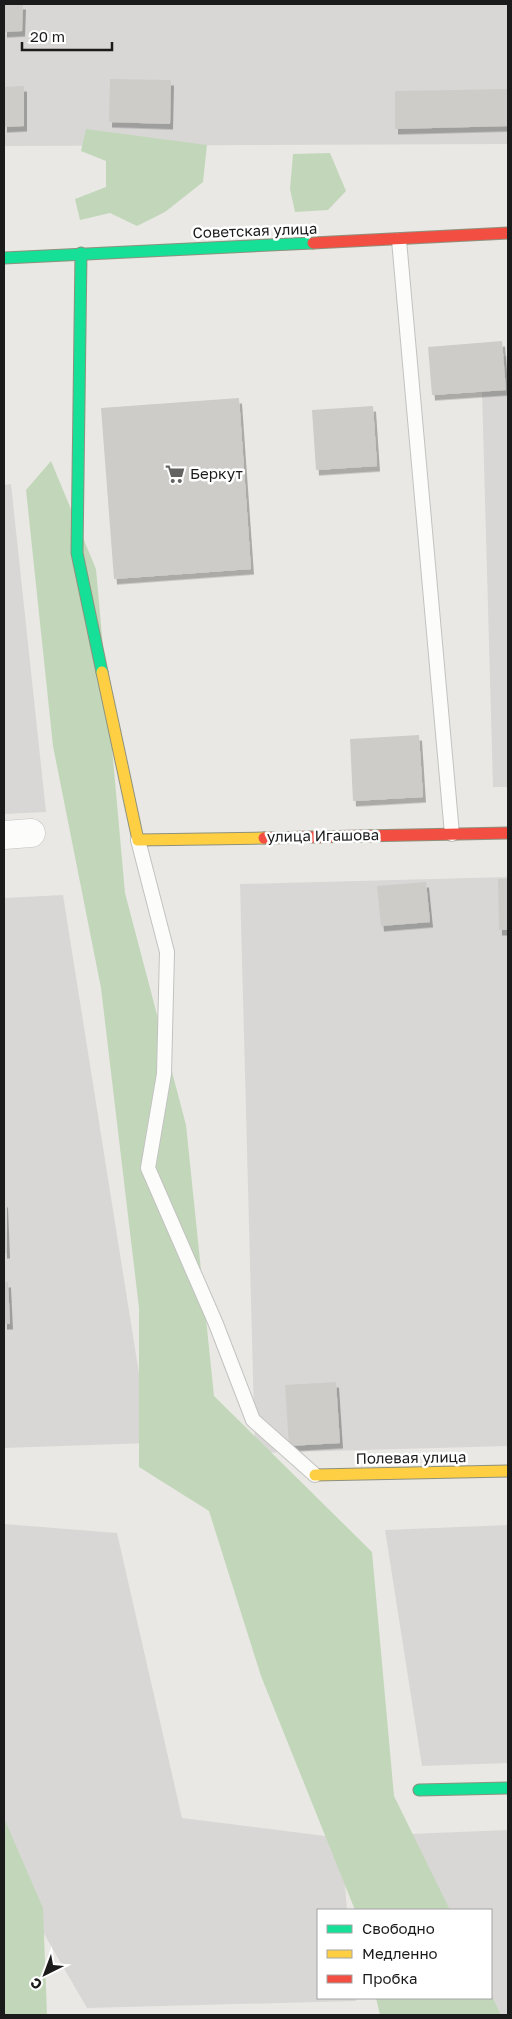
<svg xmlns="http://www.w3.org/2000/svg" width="512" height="2019" viewBox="0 0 512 2019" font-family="'Golos Text',sans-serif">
	<defs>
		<filter id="shadow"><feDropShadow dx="3" dy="5.5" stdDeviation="0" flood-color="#0004"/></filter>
	</defs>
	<rect width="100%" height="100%" fill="#e9e8e4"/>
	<g fill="#d8d7d5">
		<path d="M4,4H508V144L4,146Z"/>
		<path d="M481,356H508V787H493Z"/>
		<path d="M11,484L46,812L4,814V485Z"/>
		<path d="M508,877V1446L255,1453L240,884Z"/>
		<path d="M63,895L150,1443L4,1448V898Z"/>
		<path d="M4,1524L117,1533L182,1818L341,1838L347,1910H318V1998H355L356,2001L87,2008L4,1865Z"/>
		<path d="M508,1525V1763L422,1766L385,1530Z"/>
		<path d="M508,1830V2015H485L491,1998V1910H441L409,1834Z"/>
	</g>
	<g fill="#c2d7ba">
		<path d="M86,129L207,145L203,182L165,212L137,226L110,213L80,220L75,199L106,187V161L81,151Z"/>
		<path d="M330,153L346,191L328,210L295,212L290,189L293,154Z"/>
		<path d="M51,461L96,569L125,893L186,1125L214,1396L372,1552L394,1796L450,1910H355L261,1676L209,1511L139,1467V1308L101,988L53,746L26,490Z"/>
		<path d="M4,1818L43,1908L47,2015H4Z"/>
		<path d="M491,1994L501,2015H380L376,1998H491Z"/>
	</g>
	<g fill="#ceccc9" filter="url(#shadow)">
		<path d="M4,4H23L22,31L4,32Z"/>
		<path d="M110,79L171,80L170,124L109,122Z"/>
		<path d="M24,86V126L4,127V87Z"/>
		<path d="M507,89L508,126L395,129V91Z"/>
		<path d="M502,341L506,390L432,395L428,347Z"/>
		<path d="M239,398L251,569L114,579L101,408Z"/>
		<path d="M373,406L377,466L316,470L312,410Z"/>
		<path d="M419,735L423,797L353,801L350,739Z"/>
		<path d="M498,879H508V930H499Z"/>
		<path d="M426,882L430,922L381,926L377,886Z"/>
		<path d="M4,1202H5L7,1253H4Z"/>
		<path d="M4,1282H8L10,1324H4Z"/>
		<path d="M336,1382L340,1443L289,1446L285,1385Z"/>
	</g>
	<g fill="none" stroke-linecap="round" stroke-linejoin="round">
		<defs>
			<g id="lane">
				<path d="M399,240L452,834"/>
				<path d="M138,840L167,952L164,1074L148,1168L216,1324L253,1420L315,1475"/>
			</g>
			<path id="street" d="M4,835L31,833"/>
			<g id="fast">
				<path d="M81,253L77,553L102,672"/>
				<path d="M4,258L313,243"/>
				<path d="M419,1790L508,1788"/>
			</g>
			<g id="slow">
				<path d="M102,672L138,840L264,838"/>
				<path d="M315,1475L508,1471"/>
			</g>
			<g id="jam">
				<path d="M313,243L508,233"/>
				<path d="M264,838L508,833"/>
			</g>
		</defs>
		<use href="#lane" stroke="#c2c2c0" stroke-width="16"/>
		<use href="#street" stroke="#c2c2c0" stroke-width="29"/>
		<use href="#fast" stroke="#8e917d" stroke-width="13"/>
		<use href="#slow" stroke="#8e917d" stroke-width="13"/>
		<use href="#jam" stroke="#8e917d" stroke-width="13"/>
		<use href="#lane" stroke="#fcfcfb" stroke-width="14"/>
		<use href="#street" stroke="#fcfcfb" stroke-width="28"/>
		<use href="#fast" stroke="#16e098" stroke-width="11"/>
		<use href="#slow" stroke="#ffcf43" stroke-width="11"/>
		<use href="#jam" stroke="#f24e42" stroke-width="11"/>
	</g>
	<defs>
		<symbol id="supermarket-bare" viewBox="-9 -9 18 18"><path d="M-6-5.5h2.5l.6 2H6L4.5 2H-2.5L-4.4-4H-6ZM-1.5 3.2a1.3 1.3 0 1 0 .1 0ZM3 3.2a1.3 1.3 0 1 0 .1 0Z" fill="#636361" stroke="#fff" stroke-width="2.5" paint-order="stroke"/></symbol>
	</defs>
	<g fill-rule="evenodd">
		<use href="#supermarket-bare" x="161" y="460" width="28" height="28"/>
	</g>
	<g text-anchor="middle" stroke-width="5" stroke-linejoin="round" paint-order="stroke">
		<g font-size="15" fill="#1b1b1b" stroke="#fff">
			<text transform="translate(255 231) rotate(-2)" y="5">Советская улица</text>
			<text transform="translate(323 836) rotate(-1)" y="5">улица Игашова</text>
			<text transform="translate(411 1458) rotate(-1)" y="5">Полевая улица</text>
		</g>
		<g font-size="15" fill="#1b1b1b" stroke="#fff" text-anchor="start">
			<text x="190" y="479">Беркут</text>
		</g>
	</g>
	<rect width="512" height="2019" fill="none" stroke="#1b1b1b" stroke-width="10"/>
	<rect x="317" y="1909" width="175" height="90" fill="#ffffff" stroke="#a4a4a4"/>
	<rect x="327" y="1925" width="25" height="8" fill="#16e098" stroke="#a4a4a4"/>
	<text x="362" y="1934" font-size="15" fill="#1b1b1b">Свободно</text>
	<rect x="327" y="1950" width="25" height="8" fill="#ffcf43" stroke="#a4a4a4"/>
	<text x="362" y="1959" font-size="15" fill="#1b1b1b">Медленно</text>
	<rect x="327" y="1975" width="25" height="8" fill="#f24e42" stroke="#a4a4a4"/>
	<text x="362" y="1984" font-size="15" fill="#1b1b1b">Пробка</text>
	<g transform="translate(45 1974) rotate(222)" stroke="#ffffff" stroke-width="4" paint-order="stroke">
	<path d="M0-4L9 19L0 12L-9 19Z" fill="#1b1b1b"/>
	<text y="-8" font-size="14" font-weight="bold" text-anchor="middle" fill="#1b1b1b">С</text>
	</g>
	<path d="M22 42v8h90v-8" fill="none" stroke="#1b1b1b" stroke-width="2.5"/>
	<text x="30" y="42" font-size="15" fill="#1b1b1b" stroke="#ffffff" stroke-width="4" paint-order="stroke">20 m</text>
</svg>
